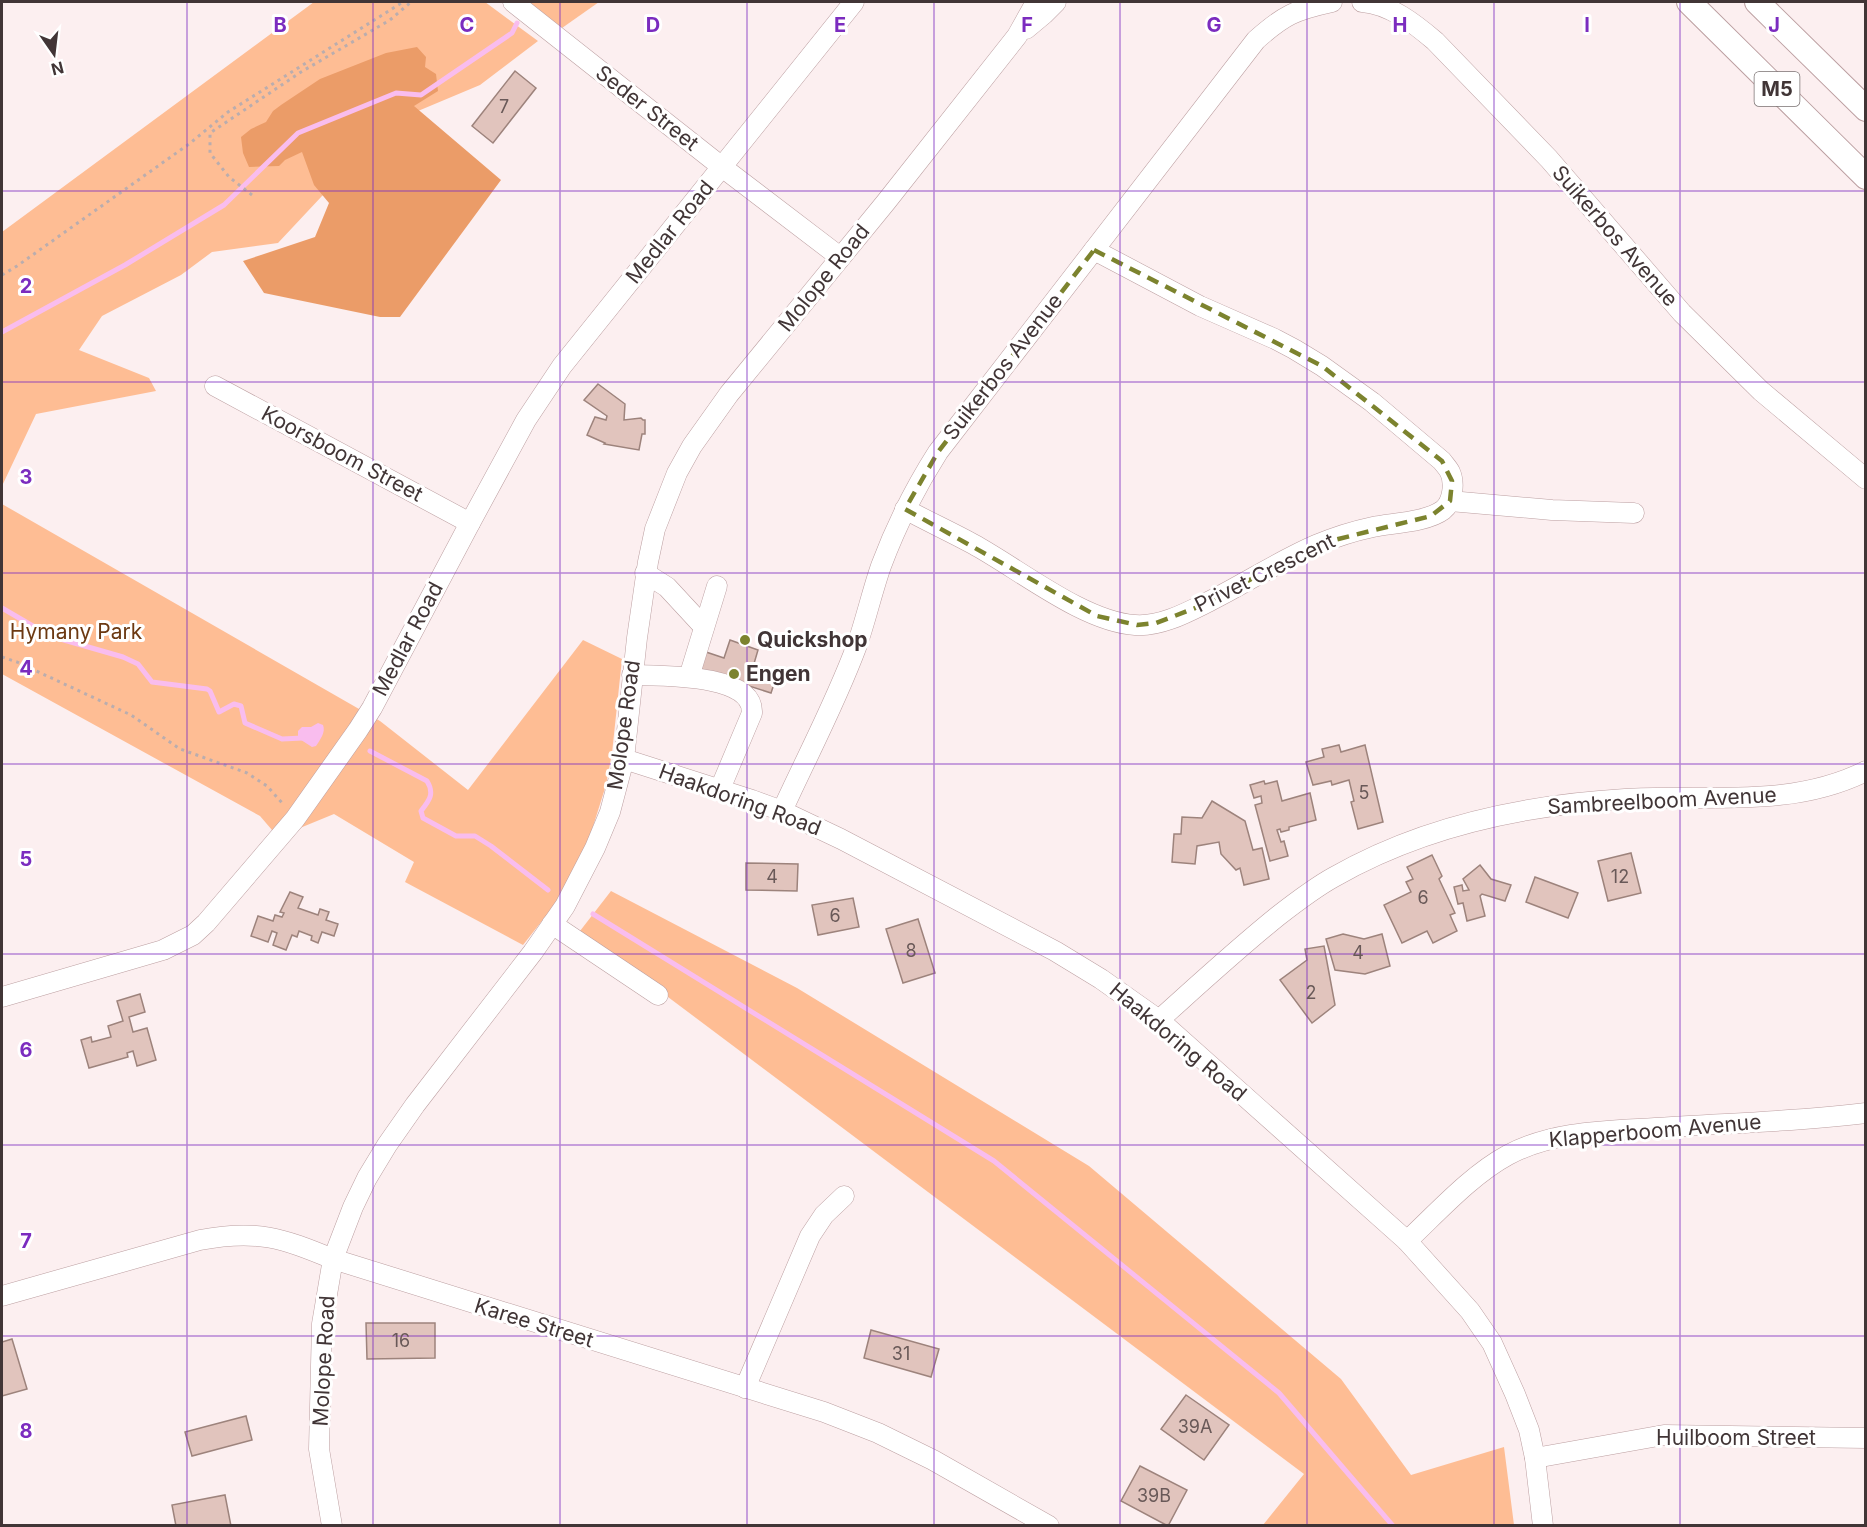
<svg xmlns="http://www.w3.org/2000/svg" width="1867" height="1527" viewBox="0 0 1867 1527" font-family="Inter,sans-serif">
	<rect width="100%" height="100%" fill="#fceff0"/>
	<g fill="#febd94">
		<path d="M314,2H485L538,41L480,85L418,111L322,196L278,243L212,252L181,275L102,316L79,350L149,378L156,391L36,414L2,486V232Z"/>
		<path d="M529,2H599L562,28Z"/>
		<path d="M2,504L380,721L468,790L583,640L622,659L612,753L606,785L590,836L556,903L523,945L405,882L414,862L334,814L278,837L260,816L2,674Z"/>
		<path d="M611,891L797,988L1089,1166L1341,1379L1411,1475L1504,1447L1514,1525H1263L1304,1474L580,931Z"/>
	</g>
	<path fill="#eb9c68" d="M417,47L426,57L425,67L436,74L438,91L414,106L501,180L400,317H380L264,293L243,261L315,237L329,203L314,185L302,152L285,160L279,166L249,167L243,153L241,137L251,129L266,122L273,111L281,105L320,79L386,53Z"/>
	<path fill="#f9bdee" d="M318,723L323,725C326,732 320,740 316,746L312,747L298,738V731L302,727H311Z"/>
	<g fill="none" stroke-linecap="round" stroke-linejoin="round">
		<g stroke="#f9bdee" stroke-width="5">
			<path d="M2,332L125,265L224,205L298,133L396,93L421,95L512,33L517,23"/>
			<path d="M2,608L50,636L123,657L138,664L152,682L207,689L210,691L219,712L234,704L241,706L245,723L282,739L303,738"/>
			<path d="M370,751L427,781C435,794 429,801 421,811L423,818L456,836H475L491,846L548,890"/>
			<path d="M593,914L994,1161L1279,1393L1393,1526"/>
		</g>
	</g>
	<g fill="#e1c4bd" stroke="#9d837c" stroke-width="1.5">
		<path d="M515,71L536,88L493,143L472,126Z"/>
		<path d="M598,384L625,404L624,420L641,418L643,420H645V434H642L639,450L604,444L605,443L587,435L595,417L606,420L607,416L584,400Z"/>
		<path d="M730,640L758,650L753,667L777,675L771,693L693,668L700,650L724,658Z"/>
		<path d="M1339,745L1341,752L1365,745L1383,822L1358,829L1351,802L1354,801L1349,780L1332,785L1331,781L1313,785L1306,762L1324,757L1322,749Z"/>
		<path d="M1264,781L1265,784L1277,781L1282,801L1310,793L1316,820L1289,827V830L1281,832L1280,829L1277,830L1281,842L1284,841L1288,856L1270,861L1255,805L1262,803L1261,796L1254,798L1250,785Z"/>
		<path d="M1212,801L1245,821L1253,850L1262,848L1269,879L1244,885L1240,868L1236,870L1221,854L1219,842L1197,846L1195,864L1172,862L1174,834H1181L1182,817L1202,818Z"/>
		<path d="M1631,853L1641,893L1608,901L1598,861Z"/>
		<path d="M1432,855L1442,876L1439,879L1455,913L1450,915L1457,931L1433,943L1427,931L1402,943L1384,905L1411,892L1406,882L1413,879L1407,867Z"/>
		<path d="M746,863L798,864L797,891L746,890Z"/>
		<path d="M1480,865L1491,879L1511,885L1505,901L1482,894L1480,896L1485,916L1467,921L1463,903L1458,904L1454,887L1462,885L1463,891L1469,890L1463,879Z"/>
		<path d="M1535,877L1578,893L1568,918L1526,902Z"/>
		<path d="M290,892L303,897L298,908L318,915L320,909L329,912L326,920L338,924L334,936L322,932L318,943L311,940L312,936L299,931L297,937L292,935L286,950L273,945L277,933L272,931L268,942L251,936L258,916L273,921L275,915L282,917L284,913L280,912Z"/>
		<path d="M853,898L859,927L818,935L812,905Z"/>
		<path d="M918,919L935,973L903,983L886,929Z"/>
		<path d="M1343,934L1364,939L1382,934L1390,966L1365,974L1335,970L1326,939Z"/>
		<path d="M1324,946L1335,1005L1312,1023L1280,980L1307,960L1305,949Z"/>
		<path d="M140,994L145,1012L129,1017L133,1032L147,1028L156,1060L137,1066L133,1051L127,1053L128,1057L89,1068L81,1040L91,1037L92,1042L111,1037L108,1026L123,1021L117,1001Z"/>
		<path d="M366,1323H435V1358L367,1359Z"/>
		<path d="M871,1330L939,1349L931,1377L864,1358Z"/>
		<path d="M12,1339L27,1389L2,1396V1342Z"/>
		<path d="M1186,1395L1229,1425L1204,1460L1161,1429Z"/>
		<path d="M246,1416L252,1440L192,1456L185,1432Z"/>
		<path d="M1140,1466L1187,1490L1168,1526L1121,1501Z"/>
		<path d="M225,1495L231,1526H176L172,1505Z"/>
	</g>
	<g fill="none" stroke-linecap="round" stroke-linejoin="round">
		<defs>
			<g id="minor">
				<path d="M513,2L722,167L840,257"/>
				<path d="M1362,2C1390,4 1415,24 1435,41L1549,159L1682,313L1761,391L1866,479"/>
				<path d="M1026,29L1044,14L1056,2"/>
				<path d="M215,386L470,523"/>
				<path d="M1450,501L1552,510L1634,513"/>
				<path d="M905,509C927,521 951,532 973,544C1019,569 1084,622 1135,625C1160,627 1186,613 1208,602C1244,584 1279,561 1316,545C1335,537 1354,531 1373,527C1393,523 1427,522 1443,510C1453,502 1455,483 1450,472C1448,468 1444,464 1442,461L1372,402L1322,366L1294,349L1275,339L1200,306L1094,250"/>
				<path d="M645,573L667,587L704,627"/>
				<path d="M632,675C660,676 754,673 752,713L720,789"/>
				<path d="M689,677L717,586"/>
				<path d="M624,759L752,800L782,811L841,839L1055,951L1101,979L1159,1020L1407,1241L1470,1311L1492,1343L1515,1394L1529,1430L1535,1458L1543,1526"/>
				<path d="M782,811C807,756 836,702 857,645C866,619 872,592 881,566C896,526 915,488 938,452L1256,40C1284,15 1295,10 1332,2"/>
				<path d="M552,924L658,995"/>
				<path d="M2,997L163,950L193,935L206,923L295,819L358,730L372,708L470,523L526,420L562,366L854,2"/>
				<path d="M1159,1020C1198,985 1237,949 1278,916C1296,902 1314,888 1334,877C1423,826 1523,805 1625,799C1706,794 1790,809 1866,771"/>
				<path d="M1407,1241C1438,1212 1471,1175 1508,1155C1553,1131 1605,1131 1655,1128C1725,1123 1796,1122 1866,1113"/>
				<path d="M2,1296L200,1240C257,1229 282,1238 333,1259L824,1412L878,1433L933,1460L1049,1526"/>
				<path d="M745,1388L810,1236L824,1215L844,1196"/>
				<path d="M1535,1458L1664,1435L1866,1438"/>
				<path d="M332,1526L319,1449L322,1324L333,1259L353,1207L367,1178L387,1145L415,1105L533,952L565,906L595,848L610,812L624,759L637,638L648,562L655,529L677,473L692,446L729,394L886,202L1017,36L1036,2"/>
			</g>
			<g id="major">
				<path d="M1689,2L1866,177"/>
				<path d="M1757,2L1866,109"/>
			</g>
		</defs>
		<use href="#minor" stroke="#bc9fa1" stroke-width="21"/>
		<use href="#major" stroke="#bc9fa1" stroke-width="26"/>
		<g stroke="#baadae" stroke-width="3" stroke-dasharray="3 4.5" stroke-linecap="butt">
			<path d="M252,195L229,177L210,153V133L301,72L390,20L411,2"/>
			<path d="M2,275L17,266L189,144L228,112L403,2"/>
			<path d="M2,657L17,662L131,715L180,749L247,773L267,786L283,804"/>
		</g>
		<use href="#minor" stroke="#fff" stroke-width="20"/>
		<use href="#major" stroke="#fff" stroke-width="24"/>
	</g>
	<path fill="none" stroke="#7c832e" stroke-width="4.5" stroke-dasharray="12 8" stroke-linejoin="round" d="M1094,250L1322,366L1442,461L1452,481L1450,501L1431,516L1318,544L1198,607L1156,623L1137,625L1097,616L905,509L938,452Z"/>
	<path fill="none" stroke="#7b2cbf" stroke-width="1.5" stroke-opacity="0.55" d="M187,2V1526M373,2V1526M560,2V1526M747,2V1526M934,2V1526M1120,2V1526M1307,2V1526M1494,2V1526M1680,2V1526M2,191H1866M2,382H1866M2,573H1866M2,764H1866M2,954H1866M2,1145H1866M2,1336H1866"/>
	<g fill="#7c832e" stroke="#fff" stroke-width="2">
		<circle cx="745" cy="640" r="6"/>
		<circle cx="734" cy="674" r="6"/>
	</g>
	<g text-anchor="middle" stroke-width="6" stroke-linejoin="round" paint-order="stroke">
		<g font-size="18" fill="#695958">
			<text x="504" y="113">7</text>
			<text x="1364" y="799">5</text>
			<text x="772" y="883">4</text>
			<text x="1620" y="883">12</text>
			<text x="1423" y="904">6</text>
			<text x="835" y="922">6</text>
			<text x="911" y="957">8</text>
			<text x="1358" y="959">4</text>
			<text x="1311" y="999">2</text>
			<text x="401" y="1347">16</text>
			<text x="901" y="1360">31</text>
			<text x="1195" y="1433">39A</text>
			<text x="1154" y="1502">39B</text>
		</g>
		<rect fill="#fff" stroke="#7a7272" stroke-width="1.5" x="1754.5" y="72" width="45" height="34" rx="4.5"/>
		<g font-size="20" font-weight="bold" fill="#413536">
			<text x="1777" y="96">M5</text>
		</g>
		<g font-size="21" fill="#413536" stroke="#fff">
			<text transform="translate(647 108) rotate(38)" y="7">Seder Street</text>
			<text transform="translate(670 232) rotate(-51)" y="7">Medlar Road</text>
			<text transform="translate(1615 236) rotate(49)" y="7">Suikerbos Avenue</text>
			<text transform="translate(824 278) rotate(-51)" y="7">Molope Road</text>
			<text transform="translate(1003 367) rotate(-52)" y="7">Suikerbos Avenue</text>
			<text transform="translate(342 454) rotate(28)" y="7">Koorsboom Street</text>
			<text transform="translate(1265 573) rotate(-26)" y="7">Privet Crescent</text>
			<text transform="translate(408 639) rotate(-62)" y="7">Medlar Road</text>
			<text transform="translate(624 725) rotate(-82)" y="7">Molope Road</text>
			<text transform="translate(740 800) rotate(20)" y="7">Haakdoring Road</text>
			<text transform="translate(1662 801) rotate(-3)" y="7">Sambreelboom Avenue</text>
			<text transform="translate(1178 1042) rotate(40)" y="7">Haakdoring Road</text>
			<text transform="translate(1655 1131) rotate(-5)" y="7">Klapperboom Avenue</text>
			<text transform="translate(534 1323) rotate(17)" y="7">Karee Street</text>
			<text transform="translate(324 1361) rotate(-87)" y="7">Molope Road</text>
			<text x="1736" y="1445">Huilboom Street</text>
		</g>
		<g font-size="21" fill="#6c3912" stroke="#fff">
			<text x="76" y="639">Hymany Park</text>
		</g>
		<g font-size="21" font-weight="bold" fill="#413536" stroke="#fff" text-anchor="start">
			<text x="757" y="647">Quickshop</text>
			<text x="746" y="681">Engen</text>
		</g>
	</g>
	<g font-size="20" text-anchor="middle" font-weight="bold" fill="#7b2cbf" stroke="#fff" stroke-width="6" stroke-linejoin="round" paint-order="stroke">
		<text x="280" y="32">B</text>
		<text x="467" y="32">C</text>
		<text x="653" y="32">D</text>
		<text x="840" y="32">E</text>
		<text x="1027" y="32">F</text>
		<text x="1214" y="32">G</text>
		<text x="1400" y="32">H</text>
		<text x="1587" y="32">I</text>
		<text x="1774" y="32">J</text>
		<text x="26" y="293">2</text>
		<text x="26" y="484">3</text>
		<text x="26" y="675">4</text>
		<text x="26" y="866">5</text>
		<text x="26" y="1057">6</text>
		<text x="26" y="1248">7</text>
		<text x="26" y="1438">8</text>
	</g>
	<rect width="1867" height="1527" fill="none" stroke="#413536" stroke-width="6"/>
	<g transform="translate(54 54) rotate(166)" stroke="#ffffff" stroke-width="4.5" paint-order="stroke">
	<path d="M0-4.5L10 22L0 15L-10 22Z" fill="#413536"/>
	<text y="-9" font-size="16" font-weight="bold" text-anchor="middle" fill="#413536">N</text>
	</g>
</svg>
